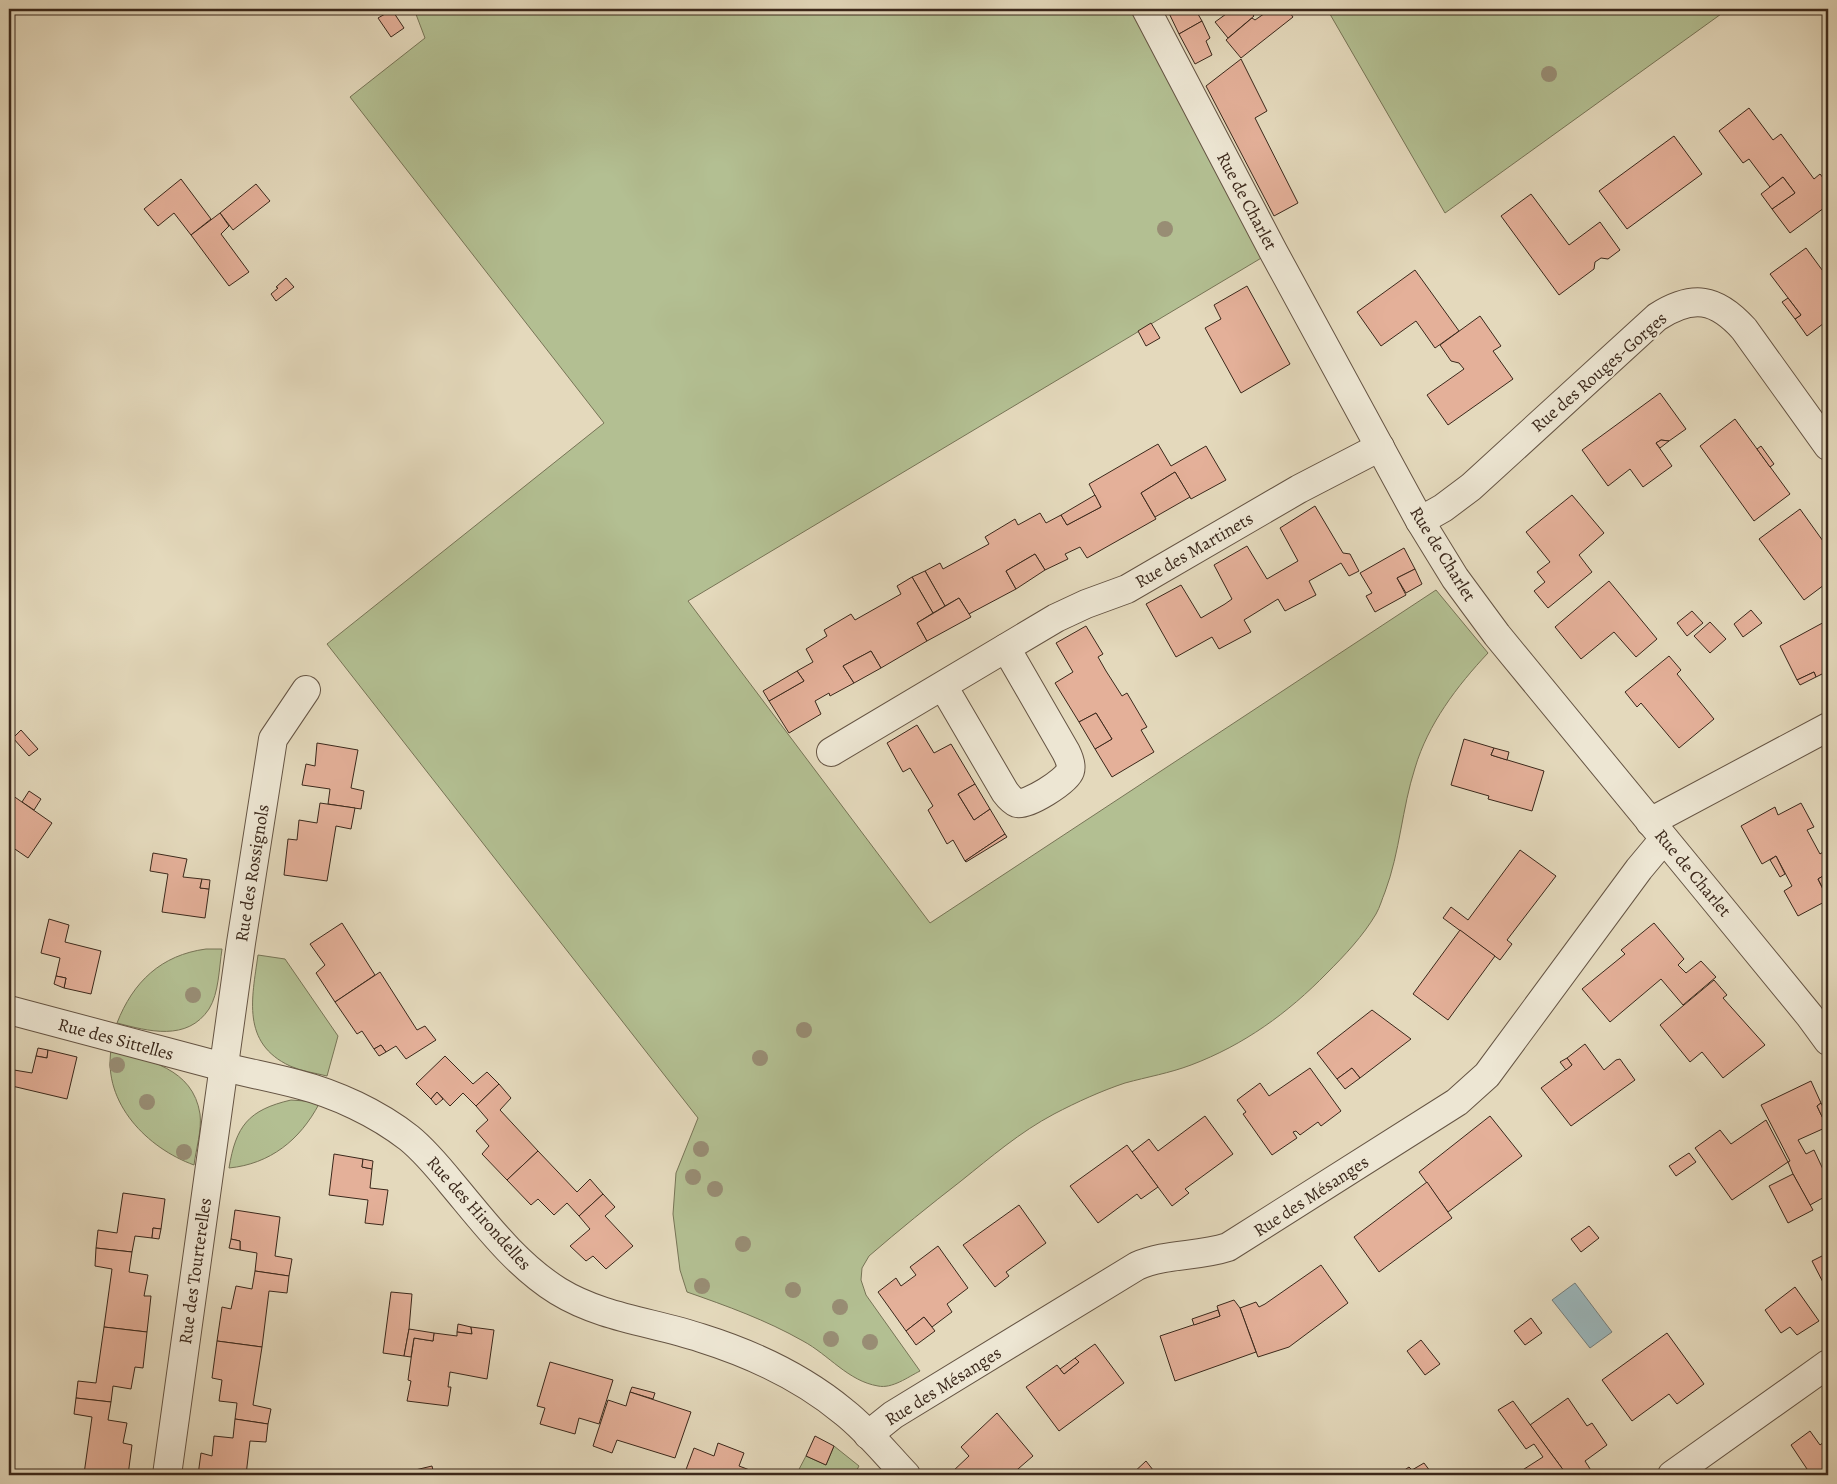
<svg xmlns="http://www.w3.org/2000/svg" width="1837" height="1484" viewBox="0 0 1837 1484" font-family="Alegreya,serif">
	<rect width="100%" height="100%" fill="#e4d9bc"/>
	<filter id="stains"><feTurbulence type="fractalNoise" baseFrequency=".004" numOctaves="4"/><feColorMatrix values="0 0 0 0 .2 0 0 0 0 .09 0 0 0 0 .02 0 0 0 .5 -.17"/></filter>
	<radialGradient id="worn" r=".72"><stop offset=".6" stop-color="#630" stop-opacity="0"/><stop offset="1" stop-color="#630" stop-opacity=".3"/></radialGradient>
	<g fill="#b3bf92" stroke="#777456">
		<path d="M414,9H1146L1273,251L688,601L930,923L1436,590L1488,653C1457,686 1428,724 1415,768C1402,808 1400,852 1385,892C1382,899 1380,907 1376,914C1363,936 1345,955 1327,973C1288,1013 1244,1045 1191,1065C1170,1073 1147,1077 1125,1083C1101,1091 1077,1102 1054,1114C1020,1132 991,1157 961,1181C930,1205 899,1230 869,1256L862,1268L861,1280L866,1295L920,1371C908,1377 892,1389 878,1386C848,1381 829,1355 803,1341C766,1320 727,1306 687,1292L680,1270L673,1214L676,1173L698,1118L327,644L604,423L350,97L425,38Z"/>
		<path d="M1327,9H1728L1445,213Z"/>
		<path d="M206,949H222C219,968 219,993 209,1009C187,1042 148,1031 117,1023C133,982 161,955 206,949Z"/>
		<path d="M258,955L285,959L338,1036L327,1076C315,1073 301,1071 290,1066C241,1043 252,998 258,955Z"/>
		<path d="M111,1050C148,1060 193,1068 200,1114C202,1130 196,1149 194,1165C147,1148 103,1103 111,1050Z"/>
		<path d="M291,1100L305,1101L319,1104C300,1140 270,1164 229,1168C236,1126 248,1110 291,1100Z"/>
		<path d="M834,1446L859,1466L854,1475H796L806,1456L826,1465Z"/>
	</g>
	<path fill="#9bb7bc" stroke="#757e7c" d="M1575,1283L1612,1332L1590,1348L1552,1300Z"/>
	<g fill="#e4b099" stroke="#3b281b">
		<path d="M1167,9H1195L1202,21L1179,34Z"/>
		<path d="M1233,9H1248L1254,16L1228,38L1215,22Z"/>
		<path d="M1271,9H1287L1293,17L1241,58L1226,40L1252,18L1255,20Z"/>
		<path d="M392,10L404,28L391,37L378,18Z"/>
		<path d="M1202,21L1210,38L1206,41L1212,55L1195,64L1179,34Z"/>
		<path d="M1241,59L1267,111L1255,118L1298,203L1274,216L1206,86Z"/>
		<path d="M1749,108L1773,140L1781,134L1814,179L1820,174L1828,184V205L1790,233L1772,209L1795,193L1783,177L1770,187L1749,159L1743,163L1719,131Z"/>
		<path d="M1674,136L1702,174L1627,229L1599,191Z"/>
		<path d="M1783,177L1795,193L1772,209L1761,194Z"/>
		<path d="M181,179L211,219L191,235L174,213L158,226L144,209Z"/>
		<path d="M256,184L270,201L233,230L220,213Z"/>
		<path d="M1531,194L1569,245L1600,222L1620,250L1608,259L1601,258L1595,262L1594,269L1559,295L1501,216Z"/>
		<path d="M220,213L229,226L221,234L249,272L229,286L191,235Z"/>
		<path d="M1806,248L1828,278V320L1807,336L1795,319L1801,315L1770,274Z"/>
		<path d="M1415,270L1459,331L1435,348L1416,321L1381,346L1357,312Z"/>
		<path d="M286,278L294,287L276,301L271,294L278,288L276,287Z"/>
		<path d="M1247,286L1290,364L1241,393L1205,328L1221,319L1214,305Z"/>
		<path d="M1788,298L1801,315L1795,319L1782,302Z"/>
		<path d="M1480,316L1501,346L1493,351L1513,379L1448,425L1427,395L1464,369L1459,363L1451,361L1440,345Z"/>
		<path d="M1151,323L1160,338L1146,346L1138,331Z"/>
		<path d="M1660,393L1686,429L1669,441L1661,440L1656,443L1672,466L1643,487L1630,469L1608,486L1582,450Z"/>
		<path d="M1735,419L1790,494L1754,521L1700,446Z"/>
		<path d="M1661,440L1669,441L1660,448L1656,443Z"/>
		<path d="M1158,444L1171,466L1206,446L1226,480L1191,499L1175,472L1141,493L1156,519L1087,558L1080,547L1065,554L1068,559L1045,570L1035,554L1006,571L1016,589L969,614L959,598L945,606L925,571L940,563L943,569L989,544L985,537L1015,519L1018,525L1040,513L1046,523L1061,515L1067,525L1101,507L1089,484Z"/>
		<path d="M1761,446L1774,464L1770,467L1757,449Z"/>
		<path d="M1175,472L1190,497L1155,517L1141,493Z"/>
		<path d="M1095,495L1101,507L1067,525L1061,515Z"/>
		<path d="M1572,495L1604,533L1579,555L1592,572L1548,608L1534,591L1545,582L1537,572L1550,562L1526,532Z"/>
		<path d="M1315,506L1343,553L1350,554L1359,571L1349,576L1341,563L1309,581L1316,595L1285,611L1278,599L1244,620L1251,632L1219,649L1212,637L1176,657L1146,604L1181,585L1201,618L1225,604L1232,599L1214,565L1247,546L1267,579L1298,561L1280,528Z"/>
		<path d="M1800,509L1828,548V582L1804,600L1759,539Z"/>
		<path d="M1404,548L1415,569L1397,578L1406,595L1375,612L1366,596L1372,593L1360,573Z"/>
		<path d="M1035,554L1045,570L1016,589L1006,571Z"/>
		<path d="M1415,569L1422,584L1406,593L1397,578Z"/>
		<path d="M925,571L945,606L933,613L912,577Z"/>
		<path d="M912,577L933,613L917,623L927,641L881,668L871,651L843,666L854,683L830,696L829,693L815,701L821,714L789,733L769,701L804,681L797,671L813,662L806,649L827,636L824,630L851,614L855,620L901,594L897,586Z"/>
		<path d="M1609,581L1657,639L1636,657L1614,632L1581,659L1555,627Z"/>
		<path d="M959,598L971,617L927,641L917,623Z"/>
		<path d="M1751,610L1762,623L1743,637L1734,624Z"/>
		<path d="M1692,611L1703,623L1687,636L1677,623Z"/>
		<path d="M1828,620V671L1816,677L1814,672L1797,680L1780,646Z"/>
		<path d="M1710,622L1726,639L1710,653L1694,636Z"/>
		<path d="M1086,626L1103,654L1098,657L1106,671L1122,696L1127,693L1147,727L1141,730L1154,752L1112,777L1095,749L1112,739L1096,713L1079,722L1055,683L1073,672L1056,643Z"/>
		<path d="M871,651L881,668L854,683L843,666Z"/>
		<path d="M1669,656L1681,670L1677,674L1714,719L1679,748L1641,703L1637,707L1625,692Z"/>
		<path d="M797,671L804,681L769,701L763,691Z"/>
		<path d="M1814,672L1816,677L1800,685L1797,680Z"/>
		<path d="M1096,713L1112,739L1095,749L1079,722Z"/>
		<path d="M917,725L934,753L951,744L975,784L958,794L974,820L990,809L1005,834L965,861L953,840L947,844L928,810L933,806L910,768L903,772L887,743Z"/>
		<path d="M21,730L38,749L29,756L13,738Z"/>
		<path d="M1464,739L1494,748L1491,755L1544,771L1532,811L1488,799L1489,796L1451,785Z"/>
		<path d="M317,743L358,750L351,788L364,791L361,809L328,804L330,789L302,785L306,764L315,766Z"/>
		<path d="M1494,748L1509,752L1507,760L1491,755Z"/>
		<path d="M975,784L990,809L974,820L958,794Z"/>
		<path d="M29,791L41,799L34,810L22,802Z"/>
		<path d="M9,793L52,823L28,858L9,845Z"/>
		<path d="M320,803L355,808L351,829L336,826L327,881L284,875L288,839L297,840L299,820L317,823Z"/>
		<path d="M1801,803L1814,827L1807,830L1820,854L1823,852L1828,861V873L1818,879L1828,900L1798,916L1784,891L1792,886L1776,856L1762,864L1741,826L1775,807L1778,815Z"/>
		<path d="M1005,834L1007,837L966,862L965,861Z"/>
		<path d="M1520,850L1556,876L1507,940L1512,944L1500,960L1443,918L1451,907L1468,920Z"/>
		<path d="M153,853L187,859L183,877L202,879L200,888L209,889L205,918L162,912L168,874L150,871Z"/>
		<path d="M1776,856L1785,874L1780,877L1770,860Z"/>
		<path d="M1828,873V898L1818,879Z"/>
		<path d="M202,879L210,880L209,889L200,888Z"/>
		<path d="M49,919L69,925L65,942L101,951L91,994L64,988L66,978L56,976L60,958L41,953Z"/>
		<path d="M342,923L375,975L335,1002L316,973L325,965L310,944Z"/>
		<path d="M1654,923L1684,959L1678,965L1686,973L1701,961L1716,977L1683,1005L1661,979L1610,1022L1582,989L1625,954L1621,950Z"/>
		<path d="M1460,930L1495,956L1448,1020L1413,994Z"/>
		<path d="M380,972L417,1030L425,1026L436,1040L406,1059L396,1046L386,1052L381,1045L374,1049L362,1031L357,1034L335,1002Z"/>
		<path d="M56,976L66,978L64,988L54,984Z"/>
		<path d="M1714,980L1727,995L1723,998L1765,1045L1723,1078L1702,1052L1690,1062L1660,1025Z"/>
		<path d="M1372,1010L1411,1039L1360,1078L1352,1068L1337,1079L1317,1053Z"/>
		<path d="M1585,1044L1604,1070L1616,1060L1620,1059L1635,1080L1571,1126L1541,1088L1572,1065L1567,1058Z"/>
		<path d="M381,1045L386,1052L379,1056L374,1049Z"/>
		<path d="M38,1048L48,1050L47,1058L36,1056Z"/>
		<path d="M48,1050L77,1057L67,1099L12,1086L14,1070L32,1073L36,1056L47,1058Z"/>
		<path d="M445,1056L473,1084L487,1072L499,1084L476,1106L463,1093L450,1106L437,1092L431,1099L416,1084Z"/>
		<path d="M1567,1058L1572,1065L1566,1070L1560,1062Z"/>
		<path d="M1310,1068L1341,1111L1321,1126L1318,1122L1300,1135L1296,1131L1293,1132L1297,1138L1272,1155L1243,1114L1246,1112L1237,1100L1260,1083L1269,1096Z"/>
		<path d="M1352,1068L1360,1078L1345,1089L1337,1079Z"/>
		<path d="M1811,1081L1821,1103L1817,1106L1827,1127L1798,1140L1806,1154L1814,1150L1828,1180V1195L1810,1205L1793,1174L1788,1162L1790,1161L1761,1105Z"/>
		<path d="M499,1084L511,1098L500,1110L538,1151L507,1180L482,1154L489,1146L476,1131L488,1120L476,1106Z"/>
		<path d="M437,1092L443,1099L436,1105L431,1099Z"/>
		<path d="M1821,1103L1828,1116L1827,1127L1817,1106Z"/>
		<path d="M1205,1116L1233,1154L1185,1189L1189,1193L1172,1206L1132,1152L1149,1139L1158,1151Z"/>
		<path d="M1490,1116L1522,1156L1448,1212L1419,1172Z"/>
		<path d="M1766,1120L1788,1162L1732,1200L1695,1148L1720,1130L1731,1144Z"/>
		<path d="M1127,1145L1158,1187L1141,1199L1137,1194L1098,1223L1070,1186Z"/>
		<path d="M538,1151L577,1192L590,1179L603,1194L579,1216L567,1203L554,1215L538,1199L531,1205L507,1180Z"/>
		<path d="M1689,1153L1696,1162L1676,1176L1669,1166Z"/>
		<path d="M334,1154L363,1159L362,1167L372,1169L370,1188L388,1190L383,1225L365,1223L368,1200L329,1195Z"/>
		<path d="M363,1159L373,1161L372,1169L362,1167Z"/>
		<path d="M1793,1174L1813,1210L1788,1223L1769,1186Z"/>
		<path d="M1427,1182L1452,1218L1379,1272L1354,1237Z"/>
		<path d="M123,1193L165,1199L161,1229L153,1228L152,1238L135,1236L132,1252L96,1248L98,1230L117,1233Z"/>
		<path d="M603,1194L615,1207L605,1216L633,1246L606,1269L593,1256L586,1261L570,1246L590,1229L579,1216Z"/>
		<path d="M1019,1205L1046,1243L1006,1272L1009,1276L995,1287L963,1245Z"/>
		<path d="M235,1210L280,1217L275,1256L292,1259L289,1276L255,1271L257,1253L240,1250V1241L231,1239Z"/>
		<path d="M1589,1226L1599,1238L1581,1252L1571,1239Z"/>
		<path d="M153,1228L161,1229L159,1239L152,1238Z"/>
		<path d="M231,1239L240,1241V1250L229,1248Z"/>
		<path d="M938,1246L968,1288L947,1304L952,1312L932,1327L924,1317L906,1331L878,1292L896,1278L901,1286L916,1275L910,1267Z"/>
		<path d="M96,1248L132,1252L129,1272L148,1275L144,1296H151L147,1332L104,1327L112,1269L95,1266Z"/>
		<path d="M1828,1253V1292L1812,1261Z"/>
		<path d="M1321,1265L1348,1303L1289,1347L1258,1357L1240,1308L1256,1302L1259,1307L1265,1304Z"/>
		<path d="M255,1271L289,1276L287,1293L269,1291L262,1347L217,1341L222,1307L231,1309L236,1286L252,1289Z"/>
		<path d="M1795,1287L1819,1321L1797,1335L1790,1327L1781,1333L1765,1310Z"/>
		<path d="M391,1292L412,1294L409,1329L404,1356L383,1353Z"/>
		<path d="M1234,1300L1240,1308L1256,1352L1175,1381L1160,1336L1220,1316L1217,1306Z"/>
		<path d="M1218,1310L1220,1316L1194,1325L1192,1319Z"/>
		<path d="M924,1317L935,1331L916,1345L906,1331Z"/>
		<path d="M1531,1318L1542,1333L1525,1345L1514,1331Z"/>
		<path d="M458,1324L471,1327L472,1334L457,1332Z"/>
		<path d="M104,1327L147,1332L143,1368L135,1367L131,1389L113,1386L111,1402L76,1398L78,1381L96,1383Z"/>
		<path d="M471,1327L494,1330L487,1379L450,1372L448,1387H451L448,1406L407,1401L411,1381L408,1380L414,1338L433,1341L434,1333L457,1336V1332L472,1334Z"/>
		<path d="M409,1329L434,1333L433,1341L414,1338L411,1357L404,1356Z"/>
		<path d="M1667,1333L1704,1384L1677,1404L1669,1394L1632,1421L1602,1380Z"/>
		<path d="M1421,1340L1440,1364L1425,1375L1407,1351Z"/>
		<path d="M217,1341L262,1347L253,1405L271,1409L268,1424L235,1419L237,1403L219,1401L222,1380L212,1378Z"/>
		<path d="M1095,1344L1124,1383L1059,1431L1026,1387L1057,1365L1064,1374L1079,1362L1075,1358Z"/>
		<path d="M1075,1358L1079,1362L1064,1374L1060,1369Z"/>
		<path d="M550,1362L613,1380L599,1424L579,1418L575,1434L540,1424L545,1408L537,1406Z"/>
		<path d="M632,1387L655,1393L653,1399L630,1392Z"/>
		<path d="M630,1392L691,1412L675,1458L617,1440L612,1453L593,1446L608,1400L626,1406Z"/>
		<path d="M76,1398L111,1402L108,1420L127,1423L123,1443L132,1445L128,1475L84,1474L92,1417L74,1414Z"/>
		<path d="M1568,1398L1587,1426L1592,1423L1607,1445L1585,1461L1594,1475H1567L1530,1425Z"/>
		<path d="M1513,1401L1550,1452L1567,1475H1524L1521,1471L1543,1457L1534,1444L1526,1449L1498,1410Z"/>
		<path d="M997,1413L1033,1456L1011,1475H955L952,1472L969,1456L961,1447Z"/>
		<path d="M235,1419L268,1424L266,1442L250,1441L246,1475H198L201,1453L212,1456L214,1436L233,1438Z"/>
		<path d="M1810,1431L1820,1445L1828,1439V1474L1827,1475H1811L1791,1445Z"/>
		<path d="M815,1436L834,1446L826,1465L806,1456Z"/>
		<path d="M718,1443L744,1453L739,1466L763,1475H684L694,1448L714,1456Z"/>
		<path d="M1146,1461L1157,1475H1131Z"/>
		<path d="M1424,1463L1433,1475H1406L1403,1471L1409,1467L1412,1470Z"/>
		<path d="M432,1466L434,1475H412L411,1471Z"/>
	</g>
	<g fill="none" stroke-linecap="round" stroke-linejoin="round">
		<defs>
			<g id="street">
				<path d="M1146,9L1273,251L1420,521L1455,578L1497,635L1709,893L1809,1015L1828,1041"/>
				<path d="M1420,521L1443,508L1471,487L1657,317C1693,294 1716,298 1744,329L1828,446"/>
				<path d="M943,686L1005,792C1008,796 1012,801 1017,803C1027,806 1067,781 1070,771C1072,765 1069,758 1066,752L1006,648"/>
				<path d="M831,752L1056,618L1086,604L1127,589L1299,489L1380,447"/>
				<path d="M1650,822L1828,727"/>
				<path d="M9,1010C78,1029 147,1047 216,1065C243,1072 270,1077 297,1084C336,1094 377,1113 409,1138C425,1151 439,1168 452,1184C484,1222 515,1264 558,1291C602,1318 653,1322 701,1338C752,1354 802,1377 844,1412C867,1430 886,1454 906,1475"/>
				<path d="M868,1435L893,1415L1137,1266C1166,1253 1198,1257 1228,1247L1457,1102L1487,1075L1639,869L1664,839"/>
				<path d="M167,1475L241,943L273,739L306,690"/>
				<path d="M1672,1475L1828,1364"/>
			</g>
		</defs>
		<use href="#street" stroke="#655443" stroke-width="30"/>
		<use href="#street" stroke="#ede6d3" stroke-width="28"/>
	</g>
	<g fill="#988d74">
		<circle cx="1549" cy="74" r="8"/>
		<circle cx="1165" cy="229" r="8"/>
		<circle cx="193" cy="995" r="8"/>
		<circle cx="804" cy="1030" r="8"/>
		<circle cx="760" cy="1058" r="8"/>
		<circle cx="117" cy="1065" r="8"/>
		<circle cx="147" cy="1102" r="8"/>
		<circle cx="701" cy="1149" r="8"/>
		<circle cx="184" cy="1152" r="8"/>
		<circle cx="693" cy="1177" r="8"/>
		<circle cx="715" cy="1189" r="8"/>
		<circle cx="743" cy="1244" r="8"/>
		<circle cx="702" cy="1286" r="8"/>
		<circle cx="793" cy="1290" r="8"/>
		<circle cx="840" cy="1307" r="8"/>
		<circle cx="831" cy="1339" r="8"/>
		<circle cx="870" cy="1342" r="8"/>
	</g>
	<g text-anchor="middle" stroke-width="4.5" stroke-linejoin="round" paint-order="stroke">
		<g font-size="18" fill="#3b281b" stroke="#ede6d3">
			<text transform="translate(1247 201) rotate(62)" y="6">Rue de Charlet</text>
			<text transform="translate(1599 372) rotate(-41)" y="6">Rue des Rouges-Gorges</text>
			<text transform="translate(1194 550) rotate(-30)" y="6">Rue des Martinets</text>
			<text transform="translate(1443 554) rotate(58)" y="6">Rue de Charlet</text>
			<text transform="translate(252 873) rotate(-81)" y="6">Rue des Rossignols</text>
			<text transform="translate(1693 873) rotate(50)" y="6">Rue de Charlet</text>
			<text transform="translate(116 1039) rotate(15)" y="6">Rue des Sittelles</text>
			<text transform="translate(1311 1196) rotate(-33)" y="6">Rue des Mésanges</text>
			<text transform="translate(479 1213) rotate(48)" y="6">Rue des Hirondelles</text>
			<text transform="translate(195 1271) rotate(-82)" y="6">Rue des Tourterelles</text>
			<text transform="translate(943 1386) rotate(-32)" y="6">Rue des Mésanges</text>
		</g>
	</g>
	<rect width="1837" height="1484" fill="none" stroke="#e4d9bc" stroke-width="30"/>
	<rect x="10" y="10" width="1817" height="1464" fill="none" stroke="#3b281b" stroke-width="2.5"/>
	<rect x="15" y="15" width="1807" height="1454" fill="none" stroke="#3b281b"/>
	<rect width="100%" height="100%" filter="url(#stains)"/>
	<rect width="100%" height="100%" fill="url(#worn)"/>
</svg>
